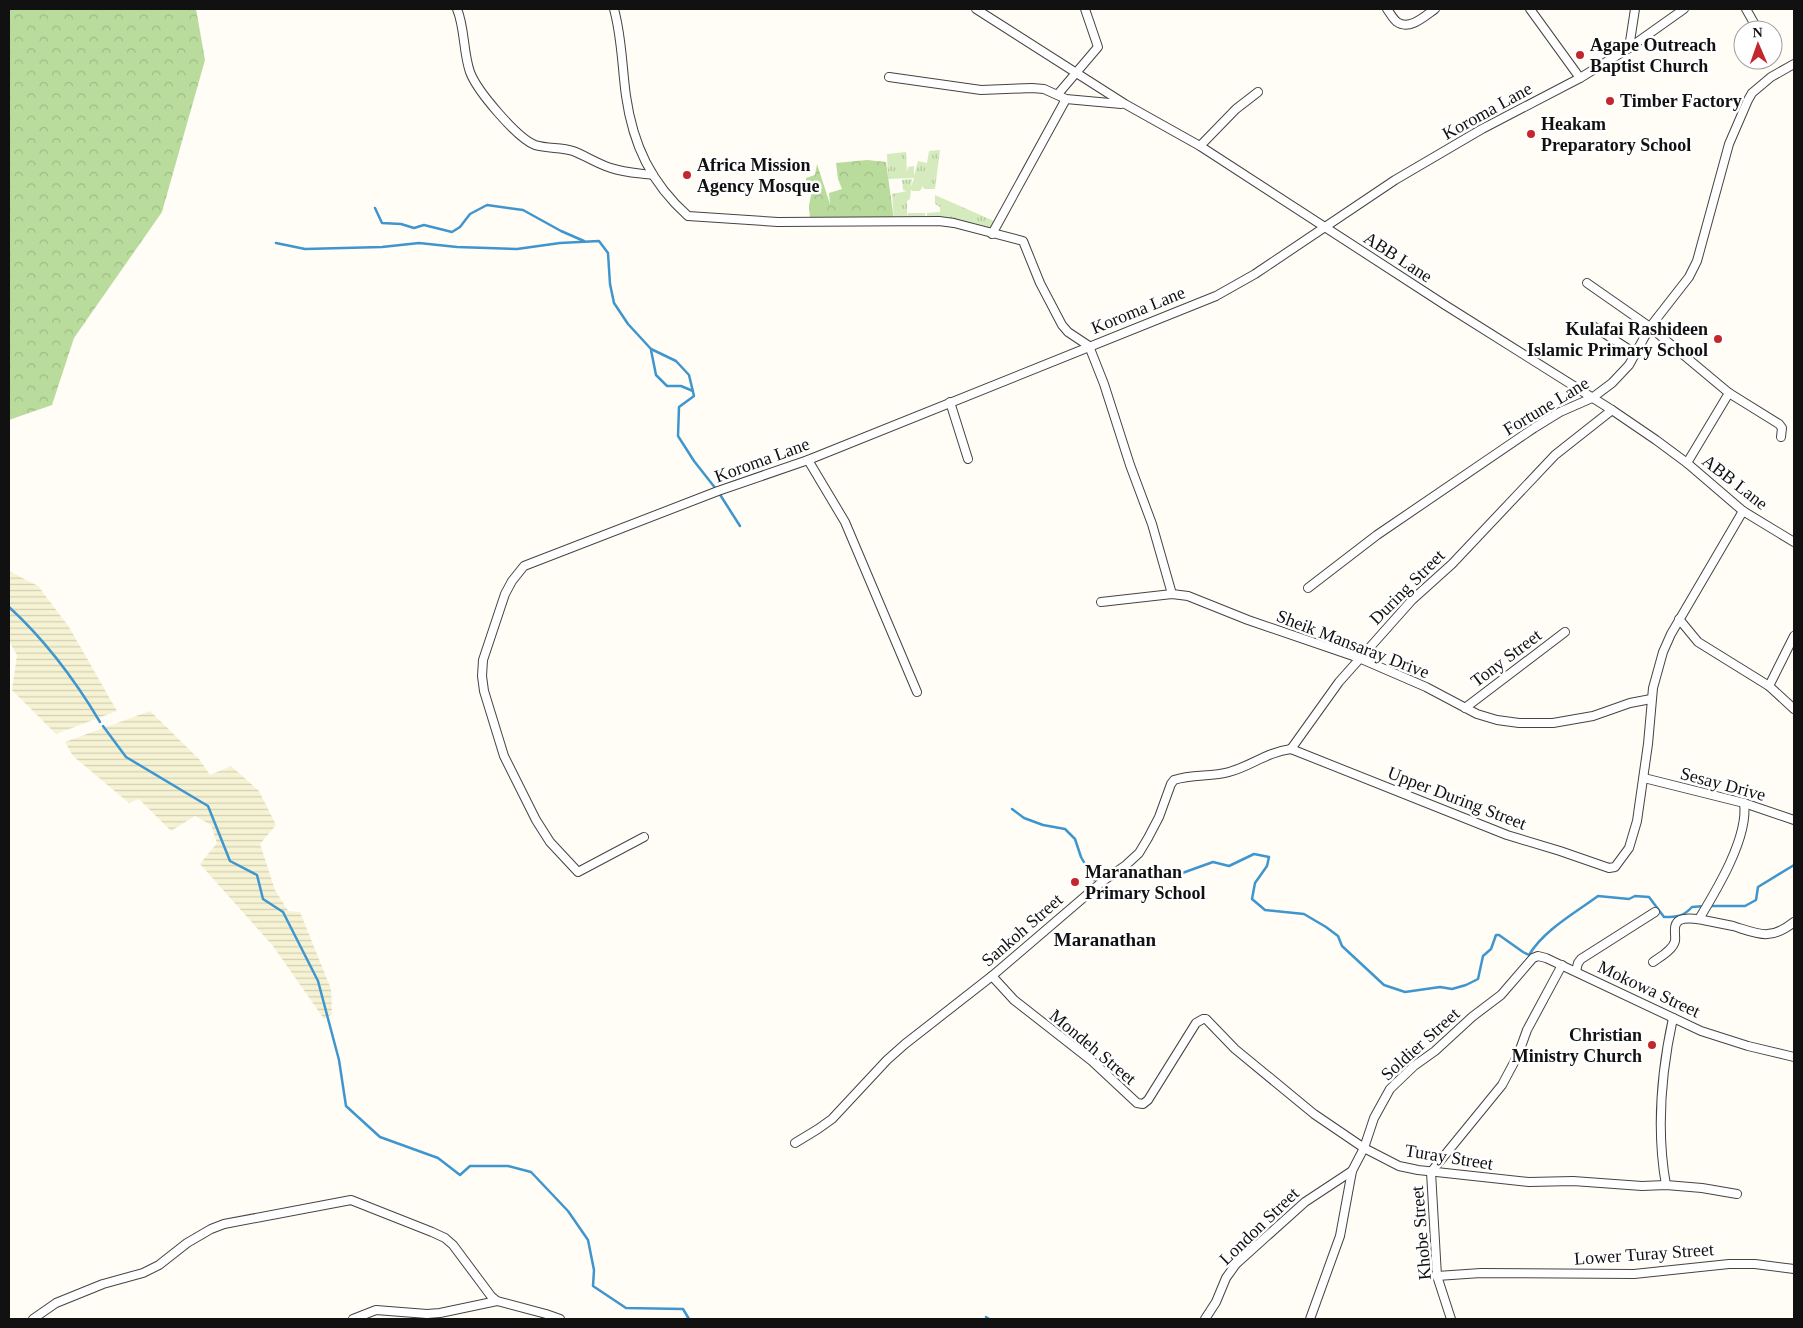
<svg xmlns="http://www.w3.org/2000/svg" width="1803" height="1328" viewBox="0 0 1803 1328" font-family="Georgia,serif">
	<defs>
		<pattern id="farmland-rules" width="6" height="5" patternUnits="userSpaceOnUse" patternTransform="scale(1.25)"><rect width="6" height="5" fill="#f6f3d4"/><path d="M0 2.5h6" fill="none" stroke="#d2cfb5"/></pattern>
		<pattern id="grass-tufts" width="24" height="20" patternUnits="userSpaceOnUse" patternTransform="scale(1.25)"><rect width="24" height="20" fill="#d5ebbd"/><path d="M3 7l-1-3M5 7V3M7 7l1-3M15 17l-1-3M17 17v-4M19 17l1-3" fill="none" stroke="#b6c8a1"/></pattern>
		<pattern id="forest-crowns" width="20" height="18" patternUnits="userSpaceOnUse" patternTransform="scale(1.25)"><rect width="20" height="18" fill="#b9dc9c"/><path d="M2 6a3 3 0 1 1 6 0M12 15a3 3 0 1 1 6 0" fill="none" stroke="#9ebc85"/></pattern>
	</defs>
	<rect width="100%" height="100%" fill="#fffdf5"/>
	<g fill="url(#farmland-rules)">
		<path d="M9,571L38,586L69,627L117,711L56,734L12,690L17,655L9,641Z"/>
		<path d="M150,711L199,759L210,775L231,766L259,791L276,825L260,844L275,890L288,911L300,912L331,989L332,1014L324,1019L273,946L200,864L217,843L211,825L195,816L171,831L139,799L129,803L73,756L65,742Z"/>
	</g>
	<g fill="url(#grass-tufts)">
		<path d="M940,150L935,189H924L923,186L920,191H912L911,189L910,199L907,201V216L908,213H925L926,219L894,220L892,194L907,191L903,190L902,180L912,179L911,187L914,178L888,179L887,154L906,152L907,172L908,167L914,166V176L918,161L927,163L929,151Z"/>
		<path d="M935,195L994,221L990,231L974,223L973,227L927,218V213L940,212V207L935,204Z"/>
	</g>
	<g fill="url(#forest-crowns)">
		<path d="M9,9H196L205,60L162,212L74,338L52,405L9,420Z"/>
		<path d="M867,160L886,162L894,220L810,221L809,205L812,190L811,183L806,182V178L815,175L817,164L830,204L829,193L842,189L838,179L836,163Z"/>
	</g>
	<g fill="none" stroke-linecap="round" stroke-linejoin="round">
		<g stroke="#3f96cf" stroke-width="2.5">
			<path d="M375,208L382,223L401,224L414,228L424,225L452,232L460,227L470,214L487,205L523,210L561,231L584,241"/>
			<path d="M276,243L305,249L382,247L419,243L457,247L517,249L560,243L599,241L608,253L610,284L614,303L628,324L651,349L676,361L689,375L694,396L679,407L678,436L694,461L716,489"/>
			<path d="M651,350L656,375L667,386H681L693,391"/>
			<path d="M719,493L740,526"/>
			<path d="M9,607C45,640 75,680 100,722"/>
			<path d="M103,726L126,757L208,806L230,861L257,875L263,899L283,912L318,981L339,1060L346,1106L380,1137L438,1158L460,1175L470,1166H508L531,1172L568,1211L588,1240L594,1270L593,1286L626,1308L683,1309L689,1319"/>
			<path d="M1012,809L1024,818L1043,825L1065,829L1075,839L1081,857L1094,880H1100"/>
			<path d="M1113,878L1174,876L1213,862L1229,866L1254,854L1269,857L1267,866L1255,883L1252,899L1265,910L1304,914L1326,927L1338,936L1342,946L1384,985L1405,992L1440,987L1452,989L1466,985L1478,979L1483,956L1491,949L1496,935H1499L1523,952L1529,955C1544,930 1575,913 1598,896L1629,899L1635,896L1649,897L1664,917C1676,917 1683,917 1692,907L1705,906"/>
			<path d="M1710,906H1745L1756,900L1758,887L1794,865"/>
			<path d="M986,1317L989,1319"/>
		</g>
		<defs>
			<g id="minor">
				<path d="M457,9C465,28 463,52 470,72C477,91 517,138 535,145C548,149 561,147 573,151C586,156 598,164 611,168C625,173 639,173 653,175"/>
				<path d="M614,9C622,38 622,67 626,96C633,145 651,183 688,216L778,222L939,221L954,223L1023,241L1040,283L1062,325L1068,332L1089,346L1104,384L1130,465L1152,524L1172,594"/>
				<path d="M976,9L1125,104L1200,146L1445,305L1612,410L1656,440L1687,463L1743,511L1794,542"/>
				<path d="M1387,9C1390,13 1393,19 1397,22C1410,31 1426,15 1435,9"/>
				<path d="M1530,9L1580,78"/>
				<path d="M1746,9L1758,30"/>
				<path d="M1629,48L1635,9"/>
				<path d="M889,77L981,90L1032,88L1044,89L1066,99L1121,104"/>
				<path d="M1058,94L1098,47L1085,9"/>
				<path d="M1200,146L1236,109L1258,92"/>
				<path d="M992,234L1066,99"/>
				<path d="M1587,283L1650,327L1729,393L1779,424L1782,428L1781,437"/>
				<path d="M1593,326L1636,354"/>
				<path d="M950,402L968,459"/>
				<path d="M808,460L845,522L917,692"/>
				<path d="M1687,463L1729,393"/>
				<path d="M1308,588L1377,535L1534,428L1560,412L1592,398L1612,383L1629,365L1650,327L1689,277L1697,261L1729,144L1748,100L1752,93L1771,77L1794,64"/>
				<path d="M1101,602L1172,594L1188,596L1248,620L1359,658L1426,687L1477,714L1497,720L1519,723H1553L1593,716L1630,703L1651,699"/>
				<path d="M1679,619L1698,642L1769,686L1794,709"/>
				<path d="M1769,686L1794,636"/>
				<path d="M1465,708L1565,632"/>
				<path d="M1291,749L1507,835L1560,851L1609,868L1615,867L1629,848L1637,821L1648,744L1653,688L1663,652L1671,634L1743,511"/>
				<path d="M1291,749L1339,682L1412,600L1452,564L1555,455L1612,410"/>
				<path d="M1644,778L1744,803L1794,820"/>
				<path d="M644,837L578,872L550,842L536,820L504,756L484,691L482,676L483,660L505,594L512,581L524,566L718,491L808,460L1216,296L1255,274L1395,180L1482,129L1580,78L1629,48L1684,9"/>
				<path d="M1699,919C1716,891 1749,837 1744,803"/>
				<path d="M1653,962C1660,957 1673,950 1675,941C1676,934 1672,924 1680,920C1687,917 1696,919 1703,920C1713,922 1723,924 1733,926C1759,934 1770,941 1794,922"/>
				<path d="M1576,971L1578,963L1581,959L1655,912"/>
				<path d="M992,976L1014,1000L1092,1061L1137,1103L1143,1104L1148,1100L1196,1023L1203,1019H1206L1235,1049L1314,1114L1364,1148L1399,1166L1418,1170L1529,1182L1573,1181L1642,1186L1666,1185L1702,1188L1737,1194"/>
				<path d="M795,1143L818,1129L832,1119L887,1060L905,1044L992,976L1103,881L1126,865L1139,853L1148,838L1159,817L1171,784L1174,780C1192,774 1211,777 1229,772C1251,766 1267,752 1291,749"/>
				<path d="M1666,1185C1656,1129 1661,1073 1673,1018"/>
				<path d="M1437,1276L1481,1273L1634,1274L1729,1264H1755L1794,1269"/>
				<path d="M33,1319L56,1303L103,1284L143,1273L159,1265L187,1243L211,1229L224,1224L351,1200L432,1232L445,1238L453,1245L491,1296L497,1301L546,1314L560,1319"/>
				<path d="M353,1319L376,1310L427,1314L440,1313L497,1301"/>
				<path d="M1205,1319L1216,1302L1226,1278L1236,1264L1305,1202L1352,1171"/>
				<path d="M1310,1319L1340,1236L1352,1171L1364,1148L1374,1118L1390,1089L1414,1066L1435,1051L1472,1017L1501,995L1533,958L1538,956L1546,958L1701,1031L1748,1046L1794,1057"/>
				<path d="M1451,1319L1437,1276L1431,1172L1502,1085L1518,1055L1527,1030L1562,965"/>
			</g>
		</defs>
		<use href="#minor" stroke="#444" stroke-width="10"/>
		<use href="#minor" stroke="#fff" stroke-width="8"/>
	</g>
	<g fill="#c4262e" stroke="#fff" stroke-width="2">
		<circle cx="1580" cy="55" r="5"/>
		<circle cx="1610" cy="101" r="5"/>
		<circle cx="1531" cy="134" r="5"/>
		<circle cx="687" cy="175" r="5"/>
		<circle cx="1718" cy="339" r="5"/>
		<circle cx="1075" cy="882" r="5"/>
		<circle cx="1652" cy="1045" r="5"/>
	</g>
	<g text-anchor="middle" stroke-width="5" stroke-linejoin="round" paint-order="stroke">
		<g font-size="18" font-weight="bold" fill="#111" stroke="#fff" text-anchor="start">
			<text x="1590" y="51">Agape Outreach<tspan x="1590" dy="21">Baptist Church</tspan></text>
			<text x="1620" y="107">Timber Factory</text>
			<text x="1541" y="130">Heakam<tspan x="1541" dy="21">Preparatory School</tspan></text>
			<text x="697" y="171">Africa Mission<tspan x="697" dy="21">Agency Mosque</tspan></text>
			<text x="1708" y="335" text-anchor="end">Kulafai Rashideen<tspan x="1708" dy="21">Islamic Primary School</tspan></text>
			<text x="1085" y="878">Maranathan<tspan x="1085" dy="21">Primary School</tspan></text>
			<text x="1642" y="1041" text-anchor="end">Christian<tspan x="1642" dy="21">Ministry Church</tspan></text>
		</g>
		<g font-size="18" fill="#111" stroke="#fff">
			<text transform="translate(1487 111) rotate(-29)" y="6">Koroma Lane</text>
			<text transform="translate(1398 257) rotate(33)" y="6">ABB Lane</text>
			<text transform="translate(1138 310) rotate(-22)" y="6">Koroma Lane</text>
			<text transform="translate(1546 406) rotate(-31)" y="6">Fortune Lane</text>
			<text transform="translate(762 460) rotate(-20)" y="6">Koroma Lane</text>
			<text transform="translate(1735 482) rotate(38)" y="6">ABB Lane</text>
			<text transform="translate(1407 587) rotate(-45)" y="6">During Street</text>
			<text transform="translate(1353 644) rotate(21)" y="6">Sheik Mansaray Drive</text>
			<text transform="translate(1506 658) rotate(-37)" y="6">Tony Street</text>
			<text transform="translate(1723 784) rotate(15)" y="6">Sesay Drive</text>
			<text transform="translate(1457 798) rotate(21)" y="6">Upper During Street</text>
			<text transform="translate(1022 930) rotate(-41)" y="6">Sankoh Street</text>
			<text transform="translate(1649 989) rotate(25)" y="6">Mokowa Street</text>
			<text transform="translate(1420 1044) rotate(-42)" y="6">Soldier Street</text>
			<text transform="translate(1093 1047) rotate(40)" y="6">Mondeh Street</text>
			<text transform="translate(1449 1157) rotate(9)" y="6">Turay Street</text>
			<text transform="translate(1259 1226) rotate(-44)" y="6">London Street</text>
			<text transform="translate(1421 1233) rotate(-95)" y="6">Khobe Street</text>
			<text transform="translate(1644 1254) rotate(-4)" y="6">Lower Turay Street</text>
		</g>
		<g font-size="19" font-weight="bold" fill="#111" stroke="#fff">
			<text x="1105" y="946">Maranathan</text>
		</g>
	</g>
	<rect width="1803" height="1328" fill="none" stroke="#111111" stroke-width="20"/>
	<g transform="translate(1758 45) rotate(358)"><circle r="24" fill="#ffffff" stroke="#a0a0a0"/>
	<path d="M0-4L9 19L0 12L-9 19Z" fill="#c4262e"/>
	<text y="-8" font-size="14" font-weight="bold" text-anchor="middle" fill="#111111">N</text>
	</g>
</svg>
